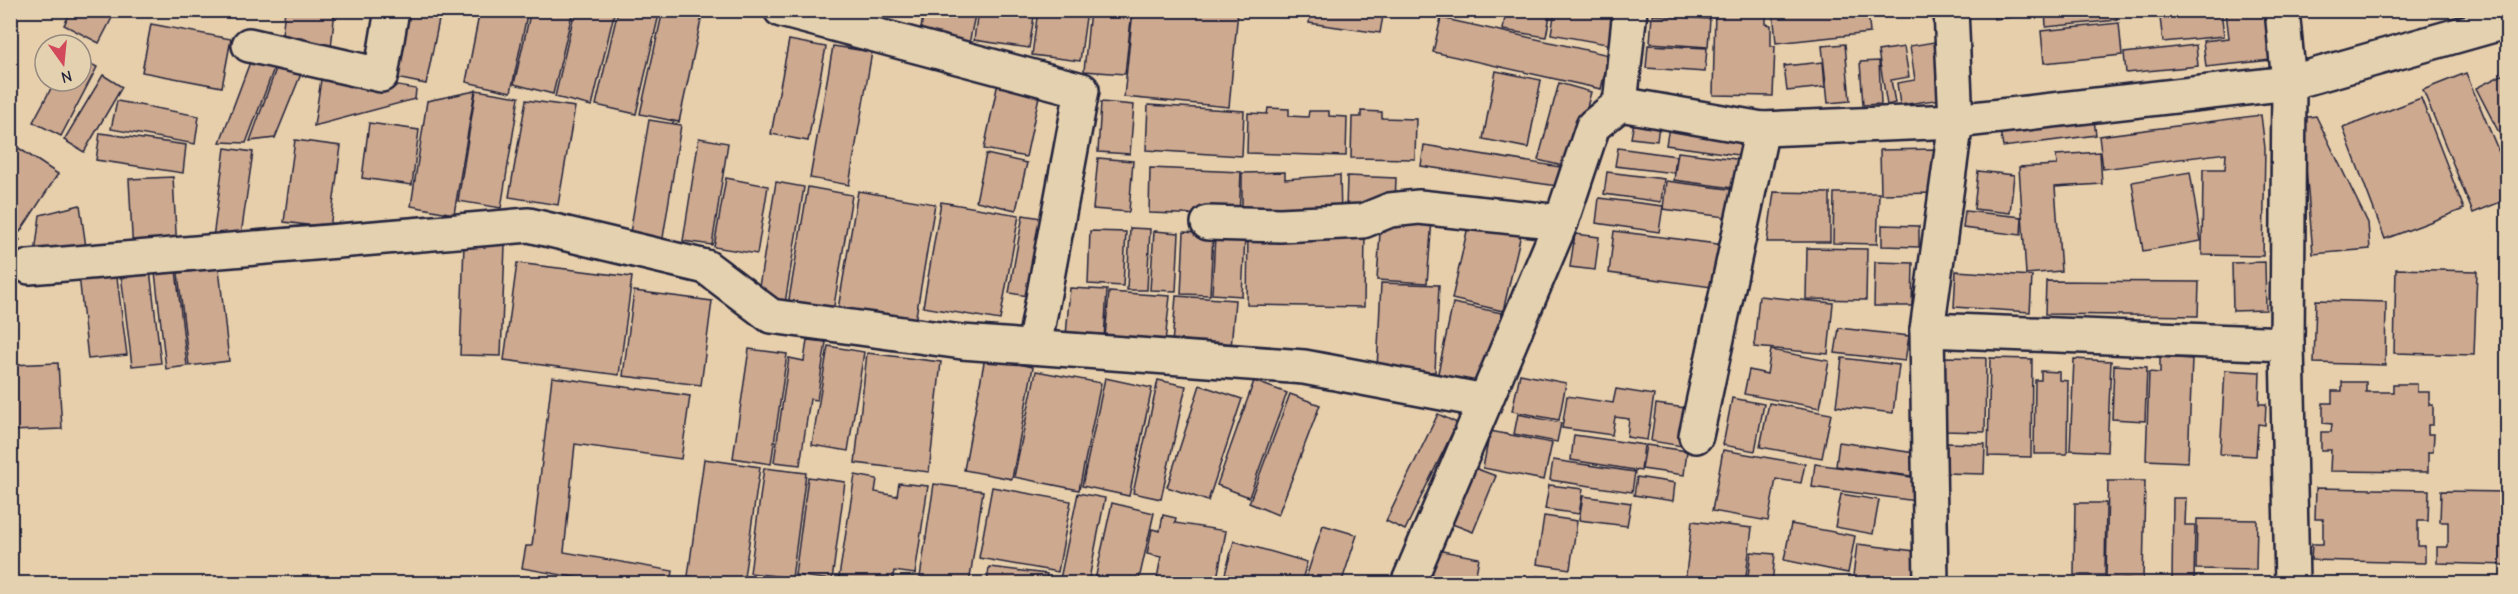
<svg xmlns="http://www.w3.org/2000/svg" width="2518" height="594" viewBox="0 0 2518 594" font-family="'Comic Neue',sans-serif">
	<rect width="100%" height="100%" fill="#e7cfac"/>
	<filter id="ink" filterUnits="userSpaceOnUse"><feTurbulence type="fractalNoise" baseFrequency=".0167" numOctaves="2"/><feDisplacementMap in="SourceGraphic" scale="12" xChannelSelector="R" yChannelSelector="G"/><feConvolveMatrix kernelMatrix="1 2 1 2 8 2 1 2 1" color-interpolation-filters="sRGB"/></filter>
	<g filter="url(#ink)">
		<g fill="#cda98f" stroke="#22223b" stroke-width="1.5">
			<path d="M72,10H116L99,43L64,25Z"/>
			<path d="M285,10H335L331,48L281,43Z"/>
			<path d="M404,10H441L426,84L391,77Z"/>
			<path d="M480,10H528L511,92L466,82Z"/>
			<path d="M531,10H573L553,94L514,84Z"/>
			<path d="M575,10H615L592,106L555,97Z"/>
			<path d="M618,10H660L636,114L596,105Z"/>
			<path d="M663,10L703,11L679,122L640,114Z"/>
			<path d="M924,10H976L968,49L919,41Z"/>
			<path d="M978,10H1035L1029,48L974,40Z"/>
			<path d="M1038,10H1087L1080,61L1032,55Z"/>
			<path d="M1090,10H1132L1125,74L1084,71Z"/>
			<path d="M1133,10H1238L1229,107L1124,97Z"/>
			<path d="M1311,10H1384L1380,33L1309,23Z"/>
			<path d="M1506,10H1551L1546,37L1503,30Z"/>
			<path d="M1555,10H1623L1617,46L1551,34Z"/>
			<path d="M1661,10H1710V16Z"/>
			<path d="M1715,10H1766V24L1771,25V46H1775L1773,96L1713,95Z"/>
			<path d="M1773,10H1868L1870,33L1776,43Z"/>
			<path d="M1993,10H2034V15L1994,19Z"/>
			<path d="M2045,10H2116L2117,20L2046,27Z"/>
			<path d="M2159,10H2221L2224,36L2163,42Z"/>
			<path d="M2266,10L2271,60L2206,67L2203,41L2229,38L2226,12Z"/>
			<path d="M1652,15L1710,19L1708,47L1650,43Z"/>
			<path d="M1441,18L1609,55L1601,89L1433,52Z"/>
			<path d="M2119,23L2122,55L2044,63L2041,31Z"/>
			<path d="M151,24L231,39L222,87L142,72Z"/>
			<path d="M789,40L826,47L808,141L771,134Z"/>
			<path d="M1934,42L1939,76L1949,98L1900,105L1897,83L1915,80L1910,46Z"/>
			<path d="M1845,44L1850,101L1828,103L1822,46Z"/>
			<path d="M1648,45L1707,48L1705,72L1646,68Z"/>
			<path d="M2196,45L2198,66L2126,73L2124,53Z"/>
			<path d="M833,46L872,52L849,185L810,178Z"/>
			<path d="M1904,47L1909,77L1891,80L1895,103L1887,105L1878,51Z"/>
			<path d="M253,54L276,63L246,143L220,142Z"/>
			<path d="M81,59L97,67L61,136L33,122L55,81H81Z"/>
			<path d="M1879,61L1881,104L1863,105L1860,62Z"/>
			<path d="M1823,62L1825,87L1787,91L1784,66Z"/>
			<path d="M277,66L301,74L275,138L250,141Z"/>
			<path d="M1496,71L1541,80L1528,148L1483,139Z"/>
			<path d="M2508,72V150L2476,88Z"/>
			<path d="M322,73L416,89L415,99L314,126Z"/>
			<path d="M2466,73L2508,174V199L2473,213L2423,90Z"/>
			<path d="M103,75L122,87L84,152L64,140Z"/>
			<path d="M999,78L1041,87L1026,157L984,149Z"/>
			<path d="M1559,83L1591,92L1571,168L1538,160Z"/>
			<path d="M476,90L519,97L501,208L458,201Z"/>
			<path d="M475,91L454,214L411,206L427,101Z"/>
			<path d="M2421,98L2464,209L2385,239L2343,128Z"/>
			<path d="M526,100L575,107L558,205L509,197Z"/>
			<path d="M117,101L199,116L195,144L111,129Z"/>
			<path d="M1101,102L1134,105L1130,154L1098,152Z"/>
			<path d="M1148,105L1244,111L1242,156L1146,150Z"/>
			<path d="M1268,108L1289,109V116L1308,117L1309,111H1329V116L1347,117L1346,156L1247,153L1248,113L1267,114Z"/>
			<path d="M1361,111L1382,112V118L1416,119L1415,159L1351,158L1352,117H1361Z"/>
			<path d="M2261,115L2265,148L2263,256L2202,255L2203,169H2225L2226,153L2103,169L2099,136Z"/>
			<path d="M2316,116L2368,223L2370,249L2313,254L2302,118Z"/>
			<path d="M649,120L681,125L662,244L629,239Z"/>
			<path d="M2094,120L2096,135L2003,147L2000,131Z"/>
			<path d="M1634,122L1659,125L1657,141L1631,138Z"/>
			<path d="M369,123L419,130L412,185L362,178Z"/>
			<path d="M1669,127L1755,138L1752,157L1666,145Z"/>
			<path d="M100,133L186,145L183,173L96,160Z"/>
			<path d="M699,138L728,143L712,245L683,241Z"/>
			<path d="M295,140L341,146L330,228L284,222Z"/>
			<path d="M1424,145L1560,167L1557,186L1421,166Z"/>
			<path d="M17,147L58,174L20,232L10,226V156Z"/>
			<path d="M225,148L253,152L240,242L213,238Z"/>
			<path d="M1618,148L1676,156L1674,173L1615,166Z"/>
			<path d="M1937,149L1938,193L1881,194L1880,150Z"/>
			<path d="M1678,152L1744,160L1740,189L1674,180Z"/>
			<path d="M2100,152L2102,184L2055,187L2061,271L2026,274L2019,167L2057,165L2056,155Z"/>
			<path d="M986,154L1027,163L1016,210L976,201Z"/>
			<path d="M1098,158L1133,161L1129,212L1093,209Z"/>
			<path d="M1150,168L1241,172L1239,216L1149,213Z"/>
			<path d="M1978,171L2014,175L2010,213L1974,209Z"/>
			<path d="M1285,172V179L1340,175L1341,216L1242,224V173Z"/>
			<path d="M1607,172L1664,179L1661,202L1604,194Z"/>
			<path d="M2190,172L2201,241L2143,251L2132,182Z"/>
			<path d="M1347,176L1396,178L1395,204L1346,209Z"/>
			<path d="M173,177L177,251L133,254L129,179Z"/>
			<path d="M726,178L768,186L757,254L714,247Z"/>
			<path d="M1666,181L1736,190L1733,218L1663,209Z"/>
			<path d="M776,182L804,187L785,303L757,299Z"/>
			<path d="M808,187L852,195L833,312L788,305Z"/>
			<path d="M858,191L935,204L915,322L838,309Z"/>
			<path d="M1774,192L1830,193V242H1767Z"/>
			<path d="M1834,193H1879L1877,244L1833,243Z"/>
			<path d="M1599,198L1663,206L1659,232L1596,223Z"/>
			<path d="M941,202L1019,215L1000,320L923,307Z"/>
			<path d="M80,205L87,254L34,262L40,215Z"/>
			<path d="M1965,211L2022,217L2021,235L1963,228Z"/>
			<path d="M1023,215L1054,220L1040,298L1009,293Z"/>
			<path d="M1381,216L1432,220L1427,283L1377,280Z"/>
			<path d="M1469,222L1521,234L1503,311L1452,299Z"/>
			<path d="M1882,225L1919,226V247L1882,246Z"/>
			<path d="M1130,228L1150,229L1147,290H1127Z"/>
			<path d="M1248,230L1365,231L1364,307L1247,305Z"/>
			<path d="M1090,231L1126,232L1123,286L1088,284Z"/>
			<path d="M1154,231L1179,233L1176,291L1150,290Z"/>
			<path d="M1614,231L1725,245L1719,288L1609,273Z"/>
			<path d="M1184,232L1213,234L1210,295L1181,294Z"/>
			<path d="M10,233L20,240L10,254Z"/>
			<path d="M1575,234L1599,237L1595,270L1570,267Z"/>
			<path d="M1215,235L1245,236L1242,296L1212,294Z"/>
			<path d="M464,244L505,245L501,356L460,355Z"/>
			<path d="M1807,248L1867,249L1866,300L1806,299Z"/>
			<rect x="2505" y="256" width="3" height="33"/>
			<path d="M1875,262L1913,263L1912,306H1874Z"/>
			<path d="M2265,262L2266,310L2233,311L2232,263Z"/>
			<path d="M517,263L632,277L619,375L504,360Z"/>
			<path d="M219,268L229,361L189,366L178,273Z"/>
			<path d="M2396,269L2477,271L2474,355L2394,353Z"/>
			<path d="M116,270L127,355L88,359L79,275Z"/>
			<path d="M150,270L161,363L132,366L121,274Z"/>
			<path d="M176,270L187,366L166,369L155,272Z"/>
			<path d="M1956,271L2032,276L2030,312L1954,307Z"/>
			<path d="M2046,281L2199,282L2198,316L2045,314Z"/>
			<path d="M1381,283L1439,285L1435,372L1377,370Z"/>
			<path d="M1070,288L1107,290L1104,339L1066,336Z"/>
			<path d="M634,291L712,301L701,385L623,376Z"/>
			<path d="M1109,292L1170,296L1165,342L1105,338Z"/>
			<path d="M1176,296L1235,300L1231,348L1172,344Z"/>
			<path d="M1759,296L1833,303L1828,354L1754,347Z"/>
			<path d="M2316,300L2386,302L2385,365L2314,363Z"/>
			<path d="M1453,303L1502,313L1483,397L1435,387Z"/>
			<path d="M1839,328L1909,336L1905,361L1835,353Z"/>
			<path d="M807,340L826,342L817,400L810,399L800,465L774,462L789,358L804,361Z"/>
			<path d="M828,346L864,352L848,451L812,445Z"/>
			<path d="M749,349L787,354L771,464L733,458Z"/>
			<path d="M1771,350L1829,361L1820,408L1744,394L1749,370L1767,374Z"/>
			<path d="M867,353L941,362L929,472L855,463Z"/>
			<path d="M985,357L1033,367L1012,479L964,470Z"/>
			<path d="M1945,357L1986,358L1985,432L1943,431Z"/>
			<path d="M2160,357L2192,359L2188,462L2146,460L2149,372L2160,373Z"/>
			<path d="M1842,358L1899,365L1893,413L1836,406Z"/>
			<path d="M1990,358L2032,359L2031,457L1988,456Z"/>
			<path d="M2074,359L2111,361L2107,452L2070,450Z"/>
			<path d="M58,363L62,429L10,431V365Z"/>
			<path d="M2114,365L2147,367L2145,421L2112,419Z"/>
			<path d="M2225,370L2260,372L2259,404H2266L2265,425L2258,424L2256,456L2220,454Z"/>
			<path d="M1036,371L1101,383L1079,490L1014,477Z"/>
			<path d="M2041,371L2059,372V380L2068,381L2067,454H2034L2035,380H2041Z"/>
			<path d="M1520,374L1566,383L1559,420L1512,411Z"/>
			<path d="M552,377L690,396L681,459L575,444L564,552L673,571L671,584H613L522,568L526,546H532Z"/>
			<path d="M1105,378L1152,388L1129,496L1082,486Z"/>
			<path d="M1158,380L1186,386L1161,499L1133,493Z"/>
			<path d="M1254,381L1287,393L1249,497L1217,485Z"/>
			<path d="M2342,382H2366V392H2393V384H2417V392H2429V405H2433V425H2428V434H2434L2433,452H2428V472L2330,471L2331,450H2321V432H2331L2332,424L2323,423V403H2332V391H2342Z"/>
			<path d="M1200,385L1242,399L1208,501L1167,487Z"/>
			<path d="M1616,389L1654,395L1647,440L1627,437L1629,419L1615,417L1612,435L1562,428L1567,396L1613,403Z"/>
			<path d="M1290,394L1320,405L1278,515L1249,503Z"/>
			<path d="M1732,398L1764,404L1755,451L1723,445Z"/>
			<path d="M1769,403L1831,414L1822,458L1760,447Z"/>
			<path d="M1656,404L1693,409L1688,447L1651,441Z"/>
			<path d="M1438,414L1457,423L1405,530L1386,521Z"/>
			<path d="M1518,414L1561,423L1557,442L1514,434Z"/>
			<path d="M1490,431L1552,443L1544,480L1483,468Z"/>
			<path d="M1574,435L1644,445L1641,471L1571,460Z"/>
			<path d="M1839,442L1915,453L1911,476L1836,466Z"/>
			<path d="M1944,443L1985,444L1984,474L1942,473Z"/>
			<path d="M1646,445L1687,451L1684,475L1642,469Z"/>
			<path d="M1723,450L1805,464L1801,483L1776,479L1768,521L1712,511Z"/>
			<path d="M704,459L760,467L743,584L688,576Z"/>
			<path d="M1553,460L1635,472L1632,492L1550,480Z"/>
			<path d="M1815,464L1919,478L1916,501L1812,487Z"/>
			<path d="M1469,466L1496,476L1473,532L1447,522Z"/>
			<path d="M764,468L806,473L792,578L750,573Z"/>
			<path d="M855,475L877,479L875,492L897,496L899,483L928,486L915,574L894,571L892,584L838,583Z"/>
			<path d="M808,477L845,482L832,580L795,575Z"/>
			<path d="M1637,477L1675,483L1673,501L1634,495Z"/>
			<path d="M2108,481H2145L2143,580L2106,579Z"/>
			<path d="M934,484L983,491L969,584H919Z"/>
			<path d="M1549,485L1583,489L1579,514L1545,509Z"/>
			<path d="M992,487L1071,501L1058,572L979,558Z"/>
			<path d="M2316,488L2429,490L2428,521H2418V546H2425V563L2311,560L2312,544H2323V519H2315Z"/>
			<path d="M2441,491L2508,492V565L2437,563V547H2448V522H2440Z"/>
			<path d="M1078,493L1105,498L1088,584H1059Z"/>
			<path d="M1841,494L1879,500L1873,534L1835,527Z"/>
			<path d="M1583,496L1631,503L1627,526L1579,520Z"/>
			<path d="M2173,498H2186L2185,525H2195L2194,584H2172Z"/>
			<path d="M1112,503L1154,513L1138,584H1094Z"/>
			<path d="M2075,503H2106L2105,575H2074Z"/>
			<path d="M1163,515L1176,518L1175,523L1226,531L1216,584H1156L1161,557L1147,554L1152,529L1160,531Z"/>
			<path d="M1544,516L1577,521L1570,569L1537,564Z"/>
			<path d="M2197,519L2257,520L2256,570L2196,569Z"/>
			<path d="M1692,521L1752,528L1745,584H1685Z"/>
			<path d="M1791,524L1855,536L1848,573L1784,560Z"/>
			<path d="M1323,525L1357,535L1341,584H1304Z"/>
			<path d="M1234,541L1307,562L1301,584H1260L1225,574Z"/>
			<path d="M1857,544L1915,551L1912,584H1852Z"/>
			<path d="M1437,550L1479,558L1474,584H1430Z"/>
			<path d="M1751,552L1775,554L1772,584H1747Z"/>
			<path d="M989,567L1047,574L1046,584H987Z"/>
			<path d="M1537,576L1591,584H1536Z"/>
			<path d="M1227,578L1246,584H1225Z"/>
		</g>
		<g fill="none" stroke-linecap="round" stroke-linejoin="round">
			<defs>
				<g id="minor">
					<path d="M781,10L1082,90L1034,347"/>
					<path d="M2282,10L2289,83L2287,344L2292,584"/>
					<path d="M249,45L381,75L392,10"/>
					<path d="M1620,104L1762,129L1956,121L2289,83L2508,21"/>
					<path d="M1208,223L1280,225L1363,221L1390,210L1419,207L1561,222"/>
					<path d="M29,267L529,225L706,267L771,316L962,342L1304,367L1485,401"/>
					<path d="M1927,330L2287,344"/>
					<path d="M1696,436L1762,129"/>
					<path d="M1408,584L1561,222L1593,126L1620,104L1630,10"/>
					<path d="M1931,584L1927,330L1956,121L1951,10"/>
				</g>
			</defs>
			<use href="#minor" stroke="#22223b" stroke-width="38"/>
			<use href="#minor" stroke="#e4d1af" stroke-width="33"/>
		</g>
	</g>
	<rect width="2518" height="594" fill="none" stroke="#e4d1af" stroke-width="36"/>
	<rect x="18" y="18" width="2482" height="558" fill="none" stroke="#22223b" stroke-width="2" filter="url(#ink)"/>
	<g transform="translate(63 63) rotate(165)"><circle r="28" fill="#e4d1af" stroke="#968b81" stroke-width="1.5"/>
	<path d="M0-4.5L10 22L0 15L-10 22Z" fill="#d1495b"/>
	<text y="-9" font-size="16" font-weight="bold" text-anchor="middle" fill="#22223b">N</text>
	</g>
</svg>
